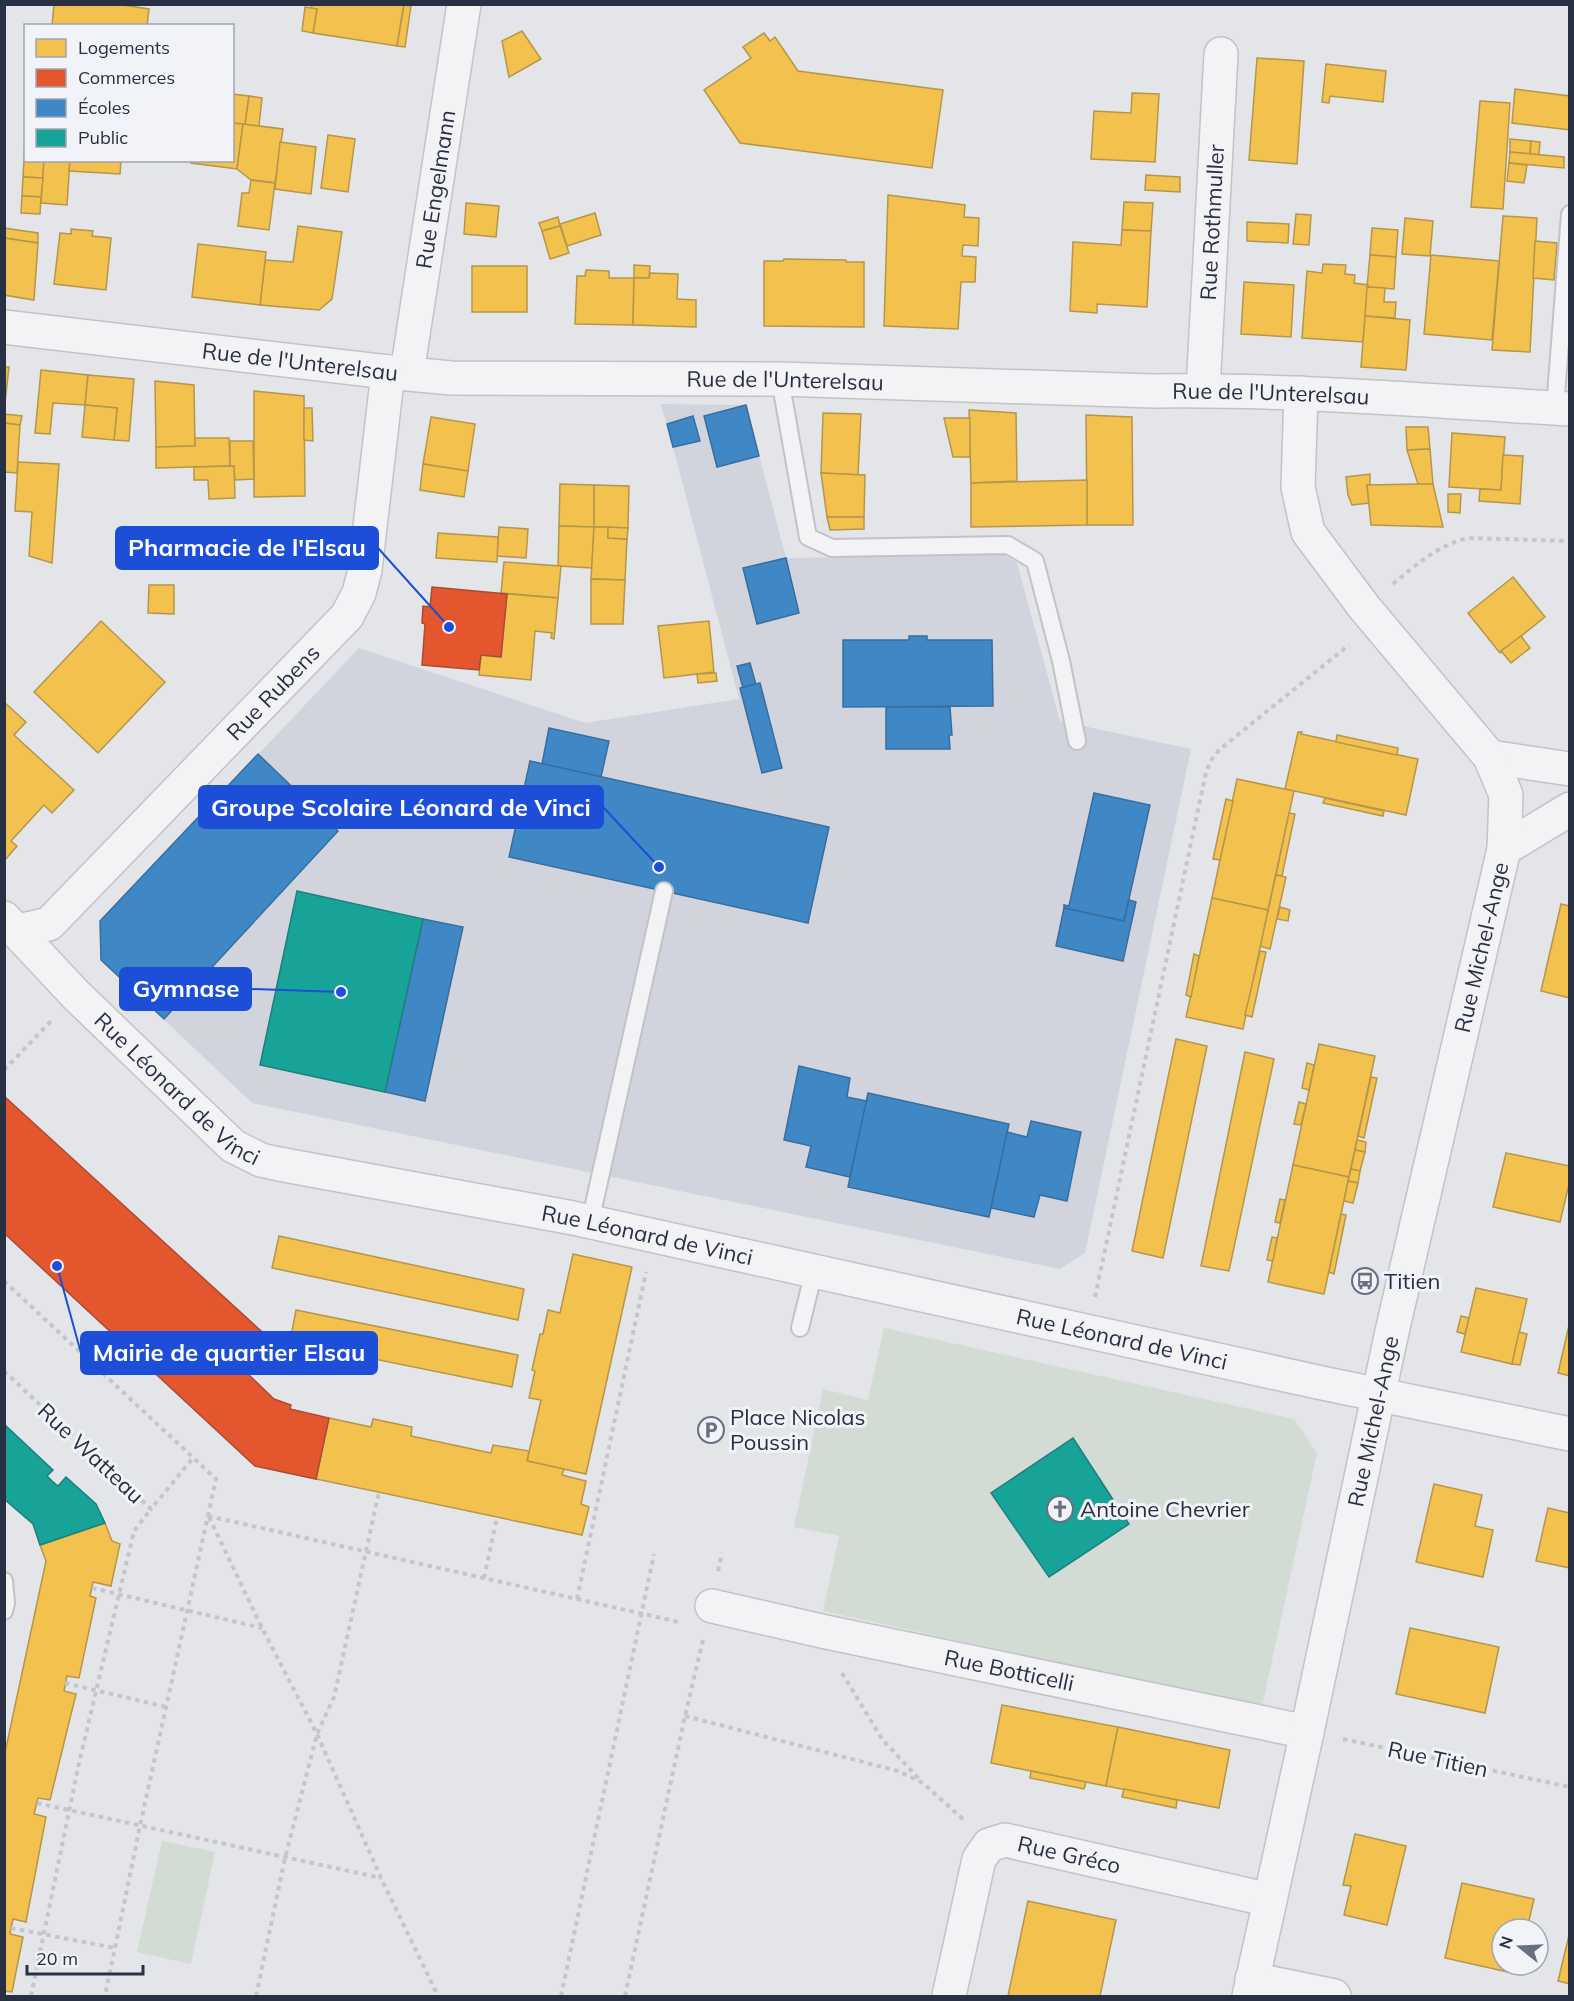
<svg xmlns="http://www.w3.org/2000/svg" width="1574" height="2001" viewBox="0 0 1574 2001" font-family="Mulish,sans-serif">
	<rect width="100%" height="100%" fill="#e3e5e9"/>
	<path fill="#d1d4dc" d="M660,404L746,405L786,558L1003,554L1017,563L1060,721L1191,749L1085,1253L1060,1269L252,1103L101,960L100,921L359,648L585,723L739,699L667,424Z"/>
	<g fill="#d2dcd4">
		<path d="M884,1328L1294,1419L1317,1453L1262,1707L823,1611L839,1536L794,1527L823,1389L868,1400Z"/>
		<path d="M162,1841L215,1852L191,1964L137,1952Z"/>
	</g>
	<g fill="#f2c14e" stroke="#b5964b" stroke-width="1.5">
		<path d="M54,4H116L149,9L147,26H52Z"/>
		<path d="M311,4H404L397,46L313,33L317,9L311,8Z"/>
		<path d="M404,5L411,6L405,47L397,46Z"/>
		<path d="M305,7L317,9L313,33L302,31Z"/>
		<path d="M522,31L541,59L509,77L502,41Z"/>
		<path d="M764,33L770,41L775,37L798,71L943,90L932,168L740,143L704,90L751,58L743,47Z"/>
		<path d="M1257,58L1304,61L1297,164L1249,160Z"/>
		<path d="M1326,64L1386,71L1383,102L1330,96L1329,103L1322,102Z"/>
		<path d="M1515,89L1570,96V130L1512,123Z"/>
		<path d="M1132,93L1159,94L1155,162L1091,159L1094,111L1131,113Z"/>
		<path d="M232,94L249,96L245,125L232,123Z"/>
		<path d="M249,96L262,98L259,126L245,125Z"/>
		<path d="M1480,101L1510,103L1503,209L1471,207Z"/>
		<path d="M232,123L243,124L237,169L191,163L192,160H232Z"/>
		<path d="M243,124L283,129L275,183L251,180L237,169Z"/>
		<path d="M328,135L355,139L348,192L321,188Z"/>
		<path d="M1510,139L1531,141L1530,154L1510,152Z"/>
		<path d="M1531,141L1540,142L1539,155L1530,154Z"/>
		<path d="M25,142L26,160H44L43,178L23,177Z"/>
		<path d="M280,142L316,147L311,194L275,189Z"/>
		<path d="M1510,152L1564,157V168L1509,163Z"/>
		<path d="M44,160H70L67,205L41,203Z"/>
		<path d="M70,160H121L120,174L69,171Z"/>
		<path d="M1509,163L1527,165L1524,183L1507,181Z"/>
		<path d="M1146,175L1180,177V192L1145,190Z"/>
		<path d="M23,177L43,178L41,197L22,196Z"/>
		<path d="M251,180L275,183L269,230L238,226L242,193H249Z"/>
		<path d="M888,195L965,205L964,217L979,218L978,246L963,245L962,256L976,257L975,282H961L958,329L884,326Z"/>
		<path d="M22,196L41,197L40,214L21,213Z"/>
		<path d="M1124,202L1153,203L1151,231L1122,230Z"/>
		<path d="M466,203L499,206L496,237L464,234Z"/>
		<path d="M595,213L601,235L567,246L560,224Z"/>
		<path d="M1296,214L1311,215L1309,245L1293,244Z"/>
		<path d="M1503,216L1537,218L1530,352L1492,350Z"/>
		<path d="M558,217L560,226L542,231L539,223Z"/>
		<path d="M1405,218L1433,221L1430,256L1402,254Z"/>
		<path d="M1247,222L1289,224L1288,243L1247,241Z"/>
		<path d="M298,226L342,232L332,299L319,310L260,305L265,260L293,262Z"/>
		<path d="M560,226L569,253L550,259L542,231Z"/>
		<path d="M4,228L38,233V243L4,238Z"/>
		<path d="M1372,228L1398,230L1396,257L1370,255Z"/>
		<path d="M71,229L93,231L92,236L111,238L106,290L54,284L60,233L71,234Z"/>
		<path d="M1122,230L1151,231L1147,307L1097,304V313L1070,311L1073,242L1121,245Z"/>
		<path d="M4,238L38,243L34,300L4,295Z"/>
		<path d="M1535,241L1557,243L1554,280L1533,278Z"/>
		<path d="M198,244L266,252L260,305L192,297Z"/>
		<path d="M1370,255L1396,257L1394,289L1367,287Z"/>
		<path d="M1431,255L1499,261L1492,340L1424,334Z"/>
		<path d="M784,259L846,260V262H864V327L764,326V261H783Z"/>
		<path d="M1323,264L1346,265L1345,274L1355,275L1354,283L1368,285L1363,342L1302,338L1307,271L1322,273Z"/>
		<path d="M634,265L650,266L649,278H634Z"/>
		<rect x="472" y="266" width="55" height="46"/>
		<path d="M586,270L609,271V278H634L633,325L575,324L577,276H585Z"/>
		<path d="M650,273L678,274L677,299L696,300V327L633,325L634,278H649Z"/>
		<path d="M1244,282L1294,285L1291,337L1241,334Z"/>
		<path d="M1367,287L1385,288L1384,302H1396L1395,318L1365,316Z"/>
		<path d="M1365,316L1410,320L1406,370L1361,367Z"/>
		<path d="M4,367H9L4,412Z"/>
		<path d="M41,370L88,375L85,405L53,403L50,434L35,433Z"/>
		<path d="M88,375L134,379L129,441L114,440L117,408L85,405Z"/>
		<path d="M155,381L194,385L195,446L156,447Z"/>
		<path d="M254,391L304,396L305,496L254,497Z"/>
		<path d="M85,405L117,408L114,440L82,437Z"/>
		<path d="M304,408H312L313,441L304,440Z"/>
		<path d="M969,410L1016,413L1017,481L971,483Z"/>
		<path d="M823,413L861,414L858,475L821,473Z"/>
		<path d="M4,414L22,416L20,425L4,423Z"/>
		<path d="M1086,415L1132,417L1133,525H1087Z"/>
		<path d="M431,417L475,424L468,471L423,464Z"/>
		<path d="M944,418H970V457H953Z"/>
		<path d="M4,423L20,425L17,473L4,472Z"/>
		<path d="M1406,427H1428L1430,449L1407,450Z"/>
		<path d="M1452,433L1505,437L1501,490L1449,487Z"/>
		<path d="M195,438H229L230,466L156,468V447L195,446Z"/>
		<path d="M230,441H253L254,479L235,480L234,466H230Z"/>
		<path d="M1430,449L1433,484H1418L1407,450Z"/>
		<path d="M1503,455L1523,456L1520,504L1479,501L1480,489L1501,490Z"/>
		<path d="M18,462L59,464L52,563L29,556L32,512L15,511Z"/>
		<path d="M423,464L468,471L464,497L420,490Z"/>
		<path d="M234,466L235,498L209,499L208,480H194V467Z"/>
		<path d="M821,473L865,475L864,517H827Z"/>
		<path d="M1370,474V485H1367L1369,503L1352,505L1348,495L1346,477Z"/>
		<path d="M1087,480V525L971,527V483Z"/>
		<path d="M560,484L594,485V527L559,526Z"/>
		<path d="M1418,484H1433L1443,527L1371,525L1367,485Z"/>
		<path d="M594,485L629,486L628,528L594,527Z"/>
		<path d="M1448,494H1461L1460,513L1448,512Z"/>
		<path d="M827,517H864V529L830,530Z"/>
		<path d="M559,526L594,527L592,568L558,566Z"/>
		<path d="M499,527L528,529L526,558L497,556Z"/>
		<path d="M594,527H608V538L627,539L625,580L591,579Z"/>
		<path d="M608,527L628,528L627,539L608,538Z"/>
		<path d="M438,533L498,537L497,562L436,558Z"/>
		<path d="M504,562L561,566L558,598L501,593Z"/>
		<path d="M1513,577L1545,617L1500,653L1468,613Z"/>
		<path d="M591,579L625,580L623,624H591Z"/>
		<path d="M149,585H174V614L148,613Z"/>
		<path d="M507,594L558,598L554,639L551,638L552,633L535,631L531,680L479,675L481,655L501,657Z"/>
		<path d="M101,621L165,682L98,753L34,692Z"/>
		<path d="M709,621L714,672L664,678L658,626Z"/>
		<path d="M1521,636L1530,648L1511,663L1501,651Z"/>
		<path d="M716,673L717,681L698,683L697,674Z"/>
		<path d="M4,702L26,722L14,735L74,790L52,813L44,805L11,841L17,846L5,860Z"/>
		<path d="M1298,732H1302L1301,734L1418,759L1406,815L1285,789Z"/>
		<path d="M1337,735L1398,748L1397,755L1336,742Z"/>
		<path d="M1237,779L1294,791L1268,910L1212,898Z"/>
		<path d="M1325,798L1384,811L1383,816L1323,803Z"/>
		<path d="M1226,799L1233,801L1220,860L1213,859Z"/>
		<path d="M1289,813L1295,814L1282,876L1276,875Z"/>
		<path d="M1276,875L1286,877L1270,949L1260,946Z"/>
		<path d="M1212,898L1268,910L1243,1029L1186,1017Z"/>
		<path d="M1561,904L1570,906V998L1541,991Z"/>
		<path d="M1280,907L1290,910L1288,921L1277,919Z"/>
		<path d="M1260,951L1266,952L1252,1017L1245,1015Z"/>
		<path d="M1194,954L1199,956L1191,997L1186,995Z"/>
		<path d="M1176,1039L1207,1046L1163,1258L1132,1251Z"/>
		<path d="M1319,1044L1375,1056L1349,1177L1293,1165Z"/>
		<path d="M1245,1052L1274,1059L1229,1271L1201,1266Z"/>
		<path d="M1307,1063L1314,1065L1309,1090L1302,1088Z"/>
		<path d="M1371,1077L1377,1078L1364,1138L1358,1136Z"/>
		<path d="M1299,1102L1306,1104L1301,1125L1294,1124Z"/>
		<path d="M1357,1140L1366,1142L1365,1152L1355,1150Z"/>
		<path d="M1355,1150L1365,1152L1360,1171L1351,1169Z"/>
		<path d="M1506,1153L1570,1166V1180L1560,1222L1493,1207Z"/>
		<path d="M1293,1165L1349,1177L1324,1294L1268,1282Z"/>
		<path d="M1351,1169L1360,1171L1358,1183L1348,1181Z"/>
		<path d="M1348,1181L1358,1183L1353,1203L1344,1201Z"/>
		<path d="M1280,1199L1285,1200L1280,1223L1275,1222Z"/>
		<path d="M1341,1214L1346,1215L1334,1274L1329,1272Z"/>
		<path d="M279,1236L524,1289L518,1320L272,1268Z"/>
		<path d="M1272,1237L1277,1238L1273,1261L1267,1260Z"/>
		<path d="M573,1254L632,1267L586,1474L527,1461L541,1400L529,1398L535,1371L532,1370L540,1334H543L548,1310L560,1313Z"/>
		<path d="M1476,1288L1527,1299L1512,1364L1461,1352Z"/>
		<path d="M296,1310L518,1355L512,1387L290,1342Z"/>
		<path d="M1461,1316L1469,1318L1465,1334L1457,1332Z"/>
		<path d="M1570,1321V1376L1558,1373Z"/>
		<path d="M1519,1332L1527,1334L1520,1365L1512,1364Z"/>
		<path d="M329,1418L371,1427L373,1419L412,1427L411,1436L491,1453L493,1445L529,1451L527,1461L564,1469L562,1475L586,1481L581,1504L589,1507L582,1535L316,1479Z"/>
		<path d="M1434,1484L1482,1495L1475,1526L1493,1530L1483,1577L1416,1562Z"/>
		<path d="M1548,1508L1570,1513V1568L1536,1561Z"/>
		<path d="M105,1523L112,1541L120,1544L111,1586L93,1582L90,1596L96,1598L79,1678L67,1676L64,1691L76,1694L50,1800L38,1798L34,1814L46,1817L26,1922L13,1919L11,1928L10,1934L23,1937L12,1992L4,1991V1757L46,1561L40,1545Z"/>
		<path d="M1410,1628L1499,1647L1485,1713L1396,1694Z"/>
		<path d="M1002,1705L1118,1727L1106,1786L991,1763Z"/>
		<path d="M1118,1727L1230,1750L1219,1808L1106,1786Z"/>
		<path d="M1031,1771L1086,1782L1084,1789L1030,1778Z"/>
		<path d="M1124,1789L1177,1800L1176,1808L1122,1797Z"/>
		<path d="M1355,1834L1406,1846L1387,1925L1344,1915L1351,1886L1343,1885Z"/>
		<path d="M1462,1883L1534,1899L1527,1929H1502V1965H1519L1517,1974L1445,1958Z"/>
		<path d="M1028,1901L1116,1920L1100,1996H1008Z"/>
		<path d="M1570,1931V1984L1558,1981Z"/>
	</g>
	<g fill="#e4572e" stroke="#ac4b35" stroke-width="1.5">
		<path d="M432,587L507,594L501,657L481,655L479,670L422,665L425,624L422,623L423,606L430,607Z"/>
		<path d="M4,1096L272,1341L247,1373L274,1399L291,1405L290,1409L329,1418L316,1479L255,1466L4,1233Z"/>
	</g>
	<g fill="#3f88c5" stroke="#386e9e" stroke-width="1.5">
		<path d="M746,405L759,456L717,467L704,416Z"/>
		<path d="M693,416L700,441L673,447L667,424Z"/>
		<path d="M786,558L799,613L757,624L743,568Z"/>
		<path d="M909,636H927V640H992L993,706L843,707V640H909Z"/>
		<path d="M750,663L756,685L743,688L737,666Z"/>
		<path d="M760,683L782,768L762,773L740,688Z"/>
		<path d="M886,707H950L952,735H949L950,749H886Z"/>
		<path d="M549,728L609,741L601,777L542,764Z"/>
		<path d="M258,754L338,831L164,1019L101,960L100,921Z"/>
		<path d="M530,761L829,827L808,923L509,857Z"/>
		<path d="M1094,793L1150,805L1124,921L1064,908V905L1069,906Z"/>
		<path d="M1129,900L1136,902L1123,961L1056,946L1064,908L1124,921Z"/>
		<path d="M423,919L463,927L425,1101L385,1092Z"/>
		<path d="M799,1066L850,1078L847,1097L867,1101L850,1177L806,1167L811,1146L784,1140Z"/>
		<path d="M868,1093L1009,1124L989,1217L848,1187Z"/>
		<path d="M1031,1121L1081,1132L1067,1201L1040,1195L1034,1217L991,1208L1007,1132L1027,1137Z"/>
	</g>
	<g fill="#17a398" stroke="#1c807f" stroke-width="1.5">
		<path d="M297,891L423,919L385,1092L260,1065Z"/>
		<path d="M4,1424L53,1470L47,1476L52,1481L58,1486L66,1477L96,1504L105,1523L40,1545L33,1524L4,1499Z"/>
		<path d="M1073,1438L1129,1524L1049,1577L991,1493Z"/>
	</g>
	<g fill="none" stroke-linecap="round" stroke-linejoin="round">
		<defs>
			<g id="lane">
				<path d="M780,379L808,537L832,548L1008,545L1035,561L1061,661L1077,741"/>
				<path d="M1555,408L1570,214"/>
				<path d="M590,1222L664,891"/>
				<path d="M800,1328L814,1271"/>
				<path d="M4,1581L6,1603L4,1611"/>
			</g>
			<g id="street">
				<path id="s1" d="M4,327L388,372L451,378L780,379L1153,391C1292,389 1431,401 1570,409"/>
				<path id="s2" d="M407,373L464,4"/>
				<path id="s3" d="M1203,390L1221,54"/>
				<path d="M1490,757L1570,769"/>
				<path d="M1504,849L1570,809"/>
				<path id="s4" d="M4,918L76,995L233,1146L261,1160L279,1164L573,1218L1322,1383L1570,1434"/>
				<path id="s5" d="M18,931L49,924L347,616L359,593L365,570L388,372"/>
				<path id="s6" d="M712,1606L826,1632L1307,1732"/>
				<path d="M1252,1979L1334,1996"/>
				<path id="s7" d="M949,1996L979,1859L989,1845L1005,1840L1270,1900"/>
				<path id="s8" d="M1249,1996L1307,1732L1391,1336L1504,849L1506,795L1490,757L1364,607L1308,532L1298,487L1301,393"/>
			</g>
		</defs>
		<use href="#lane" stroke="#c1c3c7" stroke-width="20"/>
		<use href="#street" stroke="#c1c3c7" stroke-width="36"/>
		<g stroke="#c4c6ca" stroke-width="4" stroke-dasharray="4.5 4.5" stroke-linecap="butt">
			<path d="M1393,584C1417,564 1438,545 1468,538L1570,541"/>
			<path d="M4,1070L52,1020"/>
			<path d="M4,1281L216,1479L140,1826L105,1996"/>
			<path d="M1095,1297L1206,772L1212,759L1219,750L1349,645"/>
			<path d="M4,1371L151,1509L193,1458"/>
			<path d="M208,1516L679,1622"/>
			<path d="M209,1517L262,1628L317,1734L381,1878L438,1996"/>
			<path d="M718,1571L722,1553"/>
			<path d="M484,1578L497,1517"/>
			<path d="M92,1588L262,1628"/>
			<path d="M577,1599L646,1272"/>
			<path d="M842,1673L882,1739L920,1780"/>
			<path d="M65,1683L166,1707"/>
			<path d="M685,1716L898,1771L923,1783L965,1821"/>
			<path d="M1343,1739L1570,1787"/>
			<path d="M37,1803L381,1878"/>
			<path d="M11,1928L115,1948"/>
			<path d="M31,1996L79,1763L134,1531L151,1509"/>
			<path d="M256,1996L285,1858L317,1734L334,1697L379,1492"/>
			<path d="M561,1996L654,1554"/>
			<path d="M625,1996L685,1716L703,1640"/>
		</g>
		<use href="#lane" stroke="#f3f3f5" stroke-width="16"/>
		<use href="#street" stroke="#f3f3f5" stroke-width="33"/>
	</g>
	<defs>
		<symbol id="bus-ring" viewBox="-11 -11 22 22"><circle r="9.5" fill="#f1f3f8" stroke="#696f7e" stroke-width="1.5"/><path d="M-5-6H5V4H4V6H2V4H-2V6H-4V4H-5ZM-3.5-4V0h7V-4ZM-3.5 1.2v1.5H-2V1.2ZM2 1.2v1.5H3.5V1.2Z" fill="#696f7e"/></symbol>
		<symbol id="parking-ring" viewBox="-11 -11 22 22"><circle r="9.5" fill="#f1f3f8" stroke="#696f7e" stroke-width="1.5"/><path d="M-3.5-5.5H1a3.5 3.5 0 0 1 0 7H-1V5.5H-3.5ZM-1-3.4V-.6H.8a1.4 1.4 0 0 0 0-2.8Z" fill="#696f7e"/></symbol>
		<symbol id="church-ring" viewBox="-11 -11 22 22"><circle r="9.5" fill="#f1f3f8" stroke="#696f7e" stroke-width="1.5"/><path d="M-1.2-6h2.4v3.5h3.3v2.4h-3.3V6h-2.4V-.1h-3.3v-2.4h3.3Z" fill="#696f7e"/></symbol>
	</defs>
	<g fill-rule="evenodd">
		<use href="#bus-ring" x="1350" y="1266" width="30" height="30"/>
		<use href="#parking-ring" x="696" y="1415" width="30" height="30"/>
		<use href="#church-ring" x="1045" y="1494" width="30" height="30"/>
	</g>
	<g text-anchor="middle" stroke-width="6" stroke-linejoin="round" paint-order="stroke">
		<g font-size="22" fill="#283044" stroke="#f1f3f8">
			<text dy="8" stroke="none"><textPath href="#s2" startOffset="186">Rue Engelmann</textPath></text>
			<text dy="8" stroke="none"><textPath href="#s3" startOffset="168">Rue Rothmuller</textPath></text>
			<text dy="8" stroke="none"><textPath href="#s1" startOffset="298">Rue de l'Unterelsau</textPath></text>
			<text dy="8" stroke="none"><textPath href="#s1" startOffset="784">Rue de l'Unterelsau</textPath></text>
			<text dy="8" stroke="none"><textPath href="#s1" startOffset="1270">Rue de l'Unterelsau</textPath></text>
			<text dy="8" stroke="none"><textPath href="#s5" startOffset="354">Rue Rubens</textPath></text>
			<text dy="8" stroke="none"><textPath href="#s8" startOffset="1074">Rue Michel-Ange</textPath></text>
			<text dy="8" stroke="none"><textPath href="#s4" startOffset="244">Rue Léonard de Vinci</textPath></text>
			<text dy="8" stroke="none"><textPath href="#s4" startOffset="748">Rue Léonard de Vinci</textPath></text>
			<text dy="8" stroke="none"><textPath href="#s4" startOffset="1234">Rue Léonard de Vinci</textPath></text>
			<text dy="8" stroke="none"><textPath href="#s8" startOffset="588">Rue Michel-Ange</textPath></text>
			<text transform="translate(91 1453) rotate(43)" y="8">Rue Watteau</text>
			<text dy="8" stroke="none"><textPath href="#s6" startOffset="304">Rue Botticelli</textPath></text>
			<text transform="translate(1438 1759) rotate(12)" y="8">Rue Titien</text>
			<text dy="8" stroke="none"><textPath href="#s7" startOffset="240">Rue Gréco</textPath></text>
		</g>
		<g font-size="22" fill="#283044" stroke="#f1f3f8" text-anchor="start">
			<text x="1384" y="1289">Titien</text>
			<text x="730" y="1425">Place Nicolas<tspan x="730" dy="25">Poussin</tspan></text>
			<text x="1080" y="1517">Antoine Chevrier</text>
		</g>
	</g>
	<path fill="none" stroke="#1d4ed8" stroke-width="2" d="M449 627L378 548M659 867L603 807M341 992L251 989M57 1266L81 1353"/>
	<g fill="#1d4ed8" stroke="#f1f3f8" stroke-width="2">
		<circle cx="449" cy="627" r="6"/>
		<circle cx="659" cy="867" r="6"/>
		<circle cx="341" cy="992" r="6"/>
		<circle cx="57" cy="1266" r="6"/>
	</g>
	<g fill="#1d4ed8" stroke="#1d4ed8" stroke-width="2">
		<rect x="116" y="527" width="262" height="42" rx="6"/>
		<rect x="199" y="786" width="404" height="42" rx="6"/>
		<rect x="120" y="968" width="131" height="42" rx="6"/>
		<rect x="81" y="1332" width="296" height="42" rx="6"/>
	</g>
	<g font-size="24" text-anchor="middle" font-weight="bold" fill="#fff">
		<text x="247" y="556">Pharmacie de l'Elsau</text>
		<text x="401" y="816">Groupe Scolaire Léonard de Vinci</text>
		<text x="186" y="997">Gymnase</text>
		<text x="229" y="1361">Mairie de quartier Elsau</text>
	</g>
	<rect width="1574" height="2001" fill="none" stroke="#283044" stroke-width="12"/>
	<rect x="24" y="24" width="210" height="138" fill="#f1f3f8" stroke="#a1a5b0" stroke-width="1.5"/>
	<rect x="36" y="39" width="30" height="18" fill="#f2c14e" stroke="#a1a5b0" stroke-width="1.5"/>
	<text x="78" y="54" font-size="18" fill="#283044">Logements</text>
	<rect x="36" y="69" width="30" height="18" fill="#e4572e" stroke="#a1a5b0" stroke-width="1.5"/>
	<text x="78" y="84" font-size="18" fill="#283044">Commerces</text>
	<rect x="36" y="99" width="30" height="18" fill="#3f88c5" stroke="#a1a5b0" stroke-width="1.5"/>
	<text x="78" y="114" font-size="18" fill="#283044">Écoles</text>
	<rect x="36" y="129" width="30" height="18" fill="#17a398" stroke="#a1a5b0" stroke-width="1.5"/>
	<text x="78" y="144" font-size="18" fill="#283044">Public</text>
	<g transform="translate(1520 1947) rotate(288)"><circle r="28" fill="#f1f3f8" stroke="#a1a5b0" stroke-width="1.5"/>
	<path d="M0-4.5L10 22L0 15L-10 22Z" fill="#696f7e"/>
	<text y="-9" font-size="16" font-weight="bold" text-anchor="middle" fill="#283044">N</text>
	</g>
	<path d="M27 1965v9h116v-9" fill="none" stroke="#283044" stroke-width="3"/>
	<text x="36" y="1965" font-size="18" fill="#283044" stroke="#f1f3f8" stroke-width="4.5" paint-order="stroke">20 m</text>
</svg>
